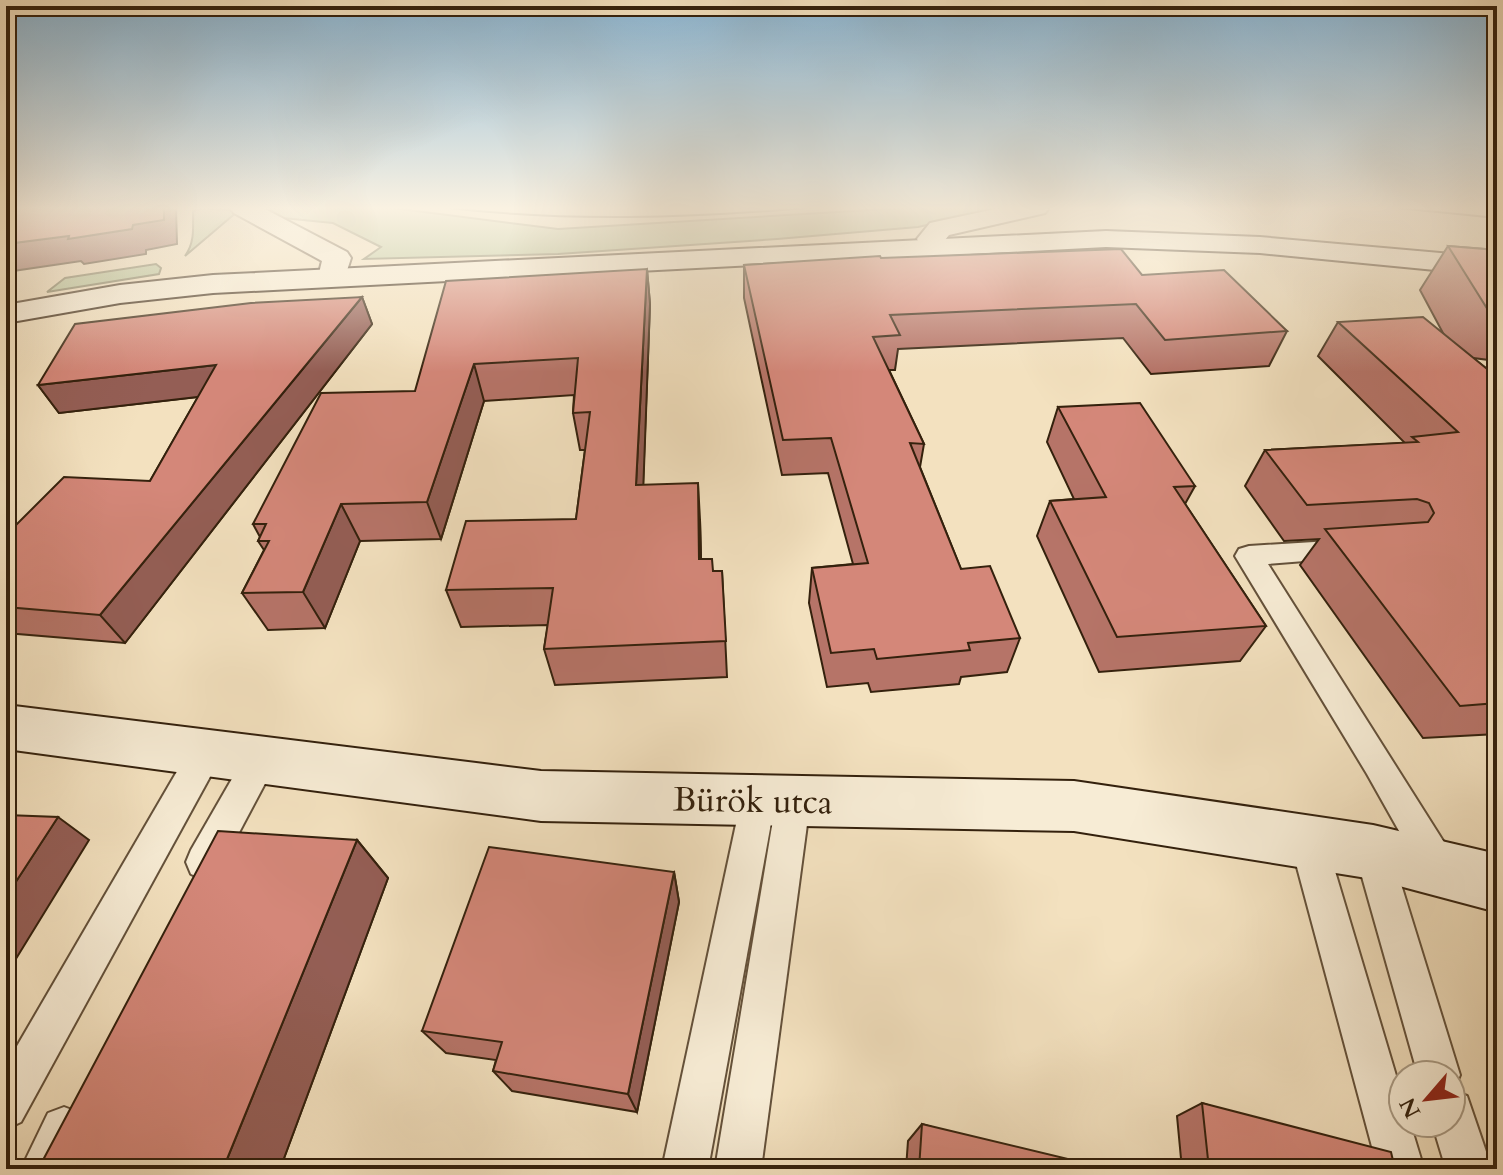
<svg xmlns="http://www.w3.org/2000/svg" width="1503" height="1175" viewBox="0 0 1503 1175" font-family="Cardo,serif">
	<rect width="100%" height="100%" fill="#f3e1bf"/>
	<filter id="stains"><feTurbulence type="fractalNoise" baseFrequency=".0025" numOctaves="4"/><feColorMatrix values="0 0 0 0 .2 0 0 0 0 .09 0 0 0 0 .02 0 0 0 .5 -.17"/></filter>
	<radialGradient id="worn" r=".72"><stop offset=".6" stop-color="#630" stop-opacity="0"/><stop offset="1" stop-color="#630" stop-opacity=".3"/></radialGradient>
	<g fill="#b4c497" stroke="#747252" stroke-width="2">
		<path d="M203,208L238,211L185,256C195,242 193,228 193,211Z"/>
		<path d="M267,208H393L558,229L902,208H1003L918,227L777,239L558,254L364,259L381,247L333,223L283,218Z"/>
		<path d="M156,264L161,268L159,274L47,292L65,278Z"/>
	</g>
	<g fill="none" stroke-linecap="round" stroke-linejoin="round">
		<defs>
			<g id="lane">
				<path d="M1346,540L1355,543L1359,550L1355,557L1268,564L1452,855L1457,867L1452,879L1439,885L1426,879L1367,774L1235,556L1239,549L1249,546Z"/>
				<path d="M205,740L217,744L222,754L217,764L21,1122L6,1129V1065L193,744Z"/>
				<path d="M260,746L272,751L277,761L217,874L204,880L191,874L186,862L191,850L248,751Z"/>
				<path d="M758,785L770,790L775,801L708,1169H662L741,801L746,790Z"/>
				<path d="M793,786L805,791L810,802L761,1169H715L776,802L781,791Z"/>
				<path d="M1308,824L1321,829L1326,841L1403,1099V1123H1410L1424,1169H1378L1290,841L1295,829Z"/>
				<path d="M1373,835L1386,840L1391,852L1460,1075L1453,1091L1467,1096L1492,1169H1446L1432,1123H1451V1075H1418L1355,852L1360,840Z"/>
				<path d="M64,1107L80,1113L86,1129L68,1169H21L48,1113Z"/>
			</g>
			<g id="street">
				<path d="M230,208H263L347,252L351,258L343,283L333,286L323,283L318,277L322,261L234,213Z"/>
				<path d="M1000,208H1049L1045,213L949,235L945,240L949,247L945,253L935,255L925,253L917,239L930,223Z"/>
			</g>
			<g id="secondary">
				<path d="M1106,231L1260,237L1497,258V276L1260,253L1106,247L213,293L120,303L6,323V305L120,285L213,275Z"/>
				<path d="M6,705L541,771L1074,781L1373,825L1497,854V912L1373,879L1074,831L541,821L6,749Z"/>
			</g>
		</defs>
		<use href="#lane" stroke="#64513a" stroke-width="4"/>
		<use href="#street" stroke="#64513a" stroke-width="4"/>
		<use href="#secondary" stroke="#34210d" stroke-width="4"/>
		<use href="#lane" fill="#f7ecd5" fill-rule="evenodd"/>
		<use href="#street" fill="#f7ecd5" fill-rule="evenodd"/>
		<use href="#secondary" fill="#f7ecd5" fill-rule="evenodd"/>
		<g stroke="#34210d" stroke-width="2">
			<path d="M449,208C569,222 687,218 807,208"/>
			<path d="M1398,208L1497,218"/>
		</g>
	</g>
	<g fill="#b67468" stroke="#34210d" stroke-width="2">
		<path d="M1448,246L1497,250V361L1473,358L1497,377V734L1423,738L1300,565L1319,539L1284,541L1245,486L1265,450L1405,443L1318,356L1338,322L1443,333L1420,290Z"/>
		<path d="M881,258L1142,275L1287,331L1269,366L1151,374L1123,338L898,349L895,370H889L924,444L920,467L961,569L1020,638L1007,672L961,677L959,684L871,692L868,683L827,687L809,603L812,568L853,564L828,473L782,475L744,298V265Z"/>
		<path d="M647,269L650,304L643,485L700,520L701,559L713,571H722L727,677L555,685L544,649L548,625L461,627L446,590L576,519L585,450H580L573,413L574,395L484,401L441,539L360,541L325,628L268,630L242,593L264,550L258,541L260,537L253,524L415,391Z"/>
		<path d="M362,297L372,324L125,643L6,633V535L150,481L198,397L59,413L38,385Z"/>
		<path d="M1058,407L1195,486L1185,504L1266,626L1240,661L1099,672L1037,536L1050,501L1074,499L1047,442Z"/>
		<path d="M357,840L388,878L280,1169H69L42,1162Z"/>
		<path d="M674,872L679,902L637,1112L512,1091L493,1071L496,1060L446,1053L422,1031Z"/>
		<path d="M1202,1103L1395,1169H1182L1177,1116Z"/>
		<path d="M922,1124L1068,1169H906L908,1141Z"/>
	</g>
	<g fill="#945e55" stroke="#34210d" stroke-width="2">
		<path d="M164,208H176L177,244L146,250V254L84,264L81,261L6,272V244L133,225Z"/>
		<path d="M647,269L650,304L642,522L636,485Z"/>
		<path d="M362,297L372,324L125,643L100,615Z"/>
		<path d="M474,364L484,401L441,539L427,502Z"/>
		<path d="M216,365L232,393L59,413L38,385Z"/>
		<path d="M698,483L700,520L702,597L699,559Z"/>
		<path d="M341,504L360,541L325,628L303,592Z"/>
		<path d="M58,817L89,840L6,975V897Z"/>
		<path d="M357,840L388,878L280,1169H223Z"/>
		<path d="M674,872L679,902L637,1112L628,1094Z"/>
	</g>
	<g fill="#d48779" stroke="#34210d" stroke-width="2">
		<path d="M6,208H164V220L133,225L132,229L68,239L69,236L6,244Z"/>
		<path d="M1448,246L1497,250V311L1488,310Z"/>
		<path d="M1121,249L1142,275L1224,270L1287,331L1165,340L1136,304L890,315L900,335L873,337L924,444L910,443L961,569L990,566L1020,638L968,643L970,650L877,659L874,649L831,653L812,568L868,563L831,438L783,440L744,265L880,256L881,258Z"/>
		<path d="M647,269L636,485L698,483L699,559H712L713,571H722L726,641L544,649L553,588L446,590L466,521L576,519L590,412L573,413L578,358L474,364L427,502L341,504L303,592L242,593L269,541H258L266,524H253L321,393L415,391L446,281Z"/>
		<path d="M362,297L100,615L6,607V535L64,477L150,481L216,365L38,385L75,324L251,303Z"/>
		<path d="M1423,317L1497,377V703L1460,706L1325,529L1428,522L1434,513L1429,503L1417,499L1307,505L1265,450L1418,442L1412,437L1458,432L1338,322Z"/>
		<path d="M1140,403L1195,486L1174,487L1266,626L1117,637L1050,501L1106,497L1058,407Z"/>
		<path d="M6,815L58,817L6,897Z"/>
		<path d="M218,831L357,840L223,1169H115L42,1162Z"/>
		<path d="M489,847L674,872L628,1094L493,1071L502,1042L422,1031Z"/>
		<path d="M1202,1103L1391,1152L1395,1169H1209Z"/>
		<path d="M922,1124L1068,1159V1169H919Z"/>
	</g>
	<linearGradient id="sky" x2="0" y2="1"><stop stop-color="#8ab7d6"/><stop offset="0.56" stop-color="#faf2e2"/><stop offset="1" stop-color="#faf2e2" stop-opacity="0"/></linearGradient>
	<rect width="1503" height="372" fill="url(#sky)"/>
	<g text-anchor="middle" stroke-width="7" stroke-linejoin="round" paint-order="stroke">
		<g font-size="34" fill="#34210d" stroke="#f7ecd5">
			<text transform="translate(753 800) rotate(1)" y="12">Bürök utca</text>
		</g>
	</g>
	<rect width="1503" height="1175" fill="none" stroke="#f3e1bf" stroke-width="32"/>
	<rect x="8" y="8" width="1487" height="1159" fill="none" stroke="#34210d" stroke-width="4"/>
	<rect x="16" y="16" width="1471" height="1143" fill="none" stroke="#34210d" stroke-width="2"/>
	<g transform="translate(1427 1099) rotate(242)"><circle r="38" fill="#f7ecd5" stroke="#a99b85" stroke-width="2"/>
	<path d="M0-6L14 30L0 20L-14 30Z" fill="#8f2418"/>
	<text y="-12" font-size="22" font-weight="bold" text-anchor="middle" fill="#34210d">N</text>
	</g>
	<rect width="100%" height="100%" filter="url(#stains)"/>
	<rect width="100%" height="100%" fill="url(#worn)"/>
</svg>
